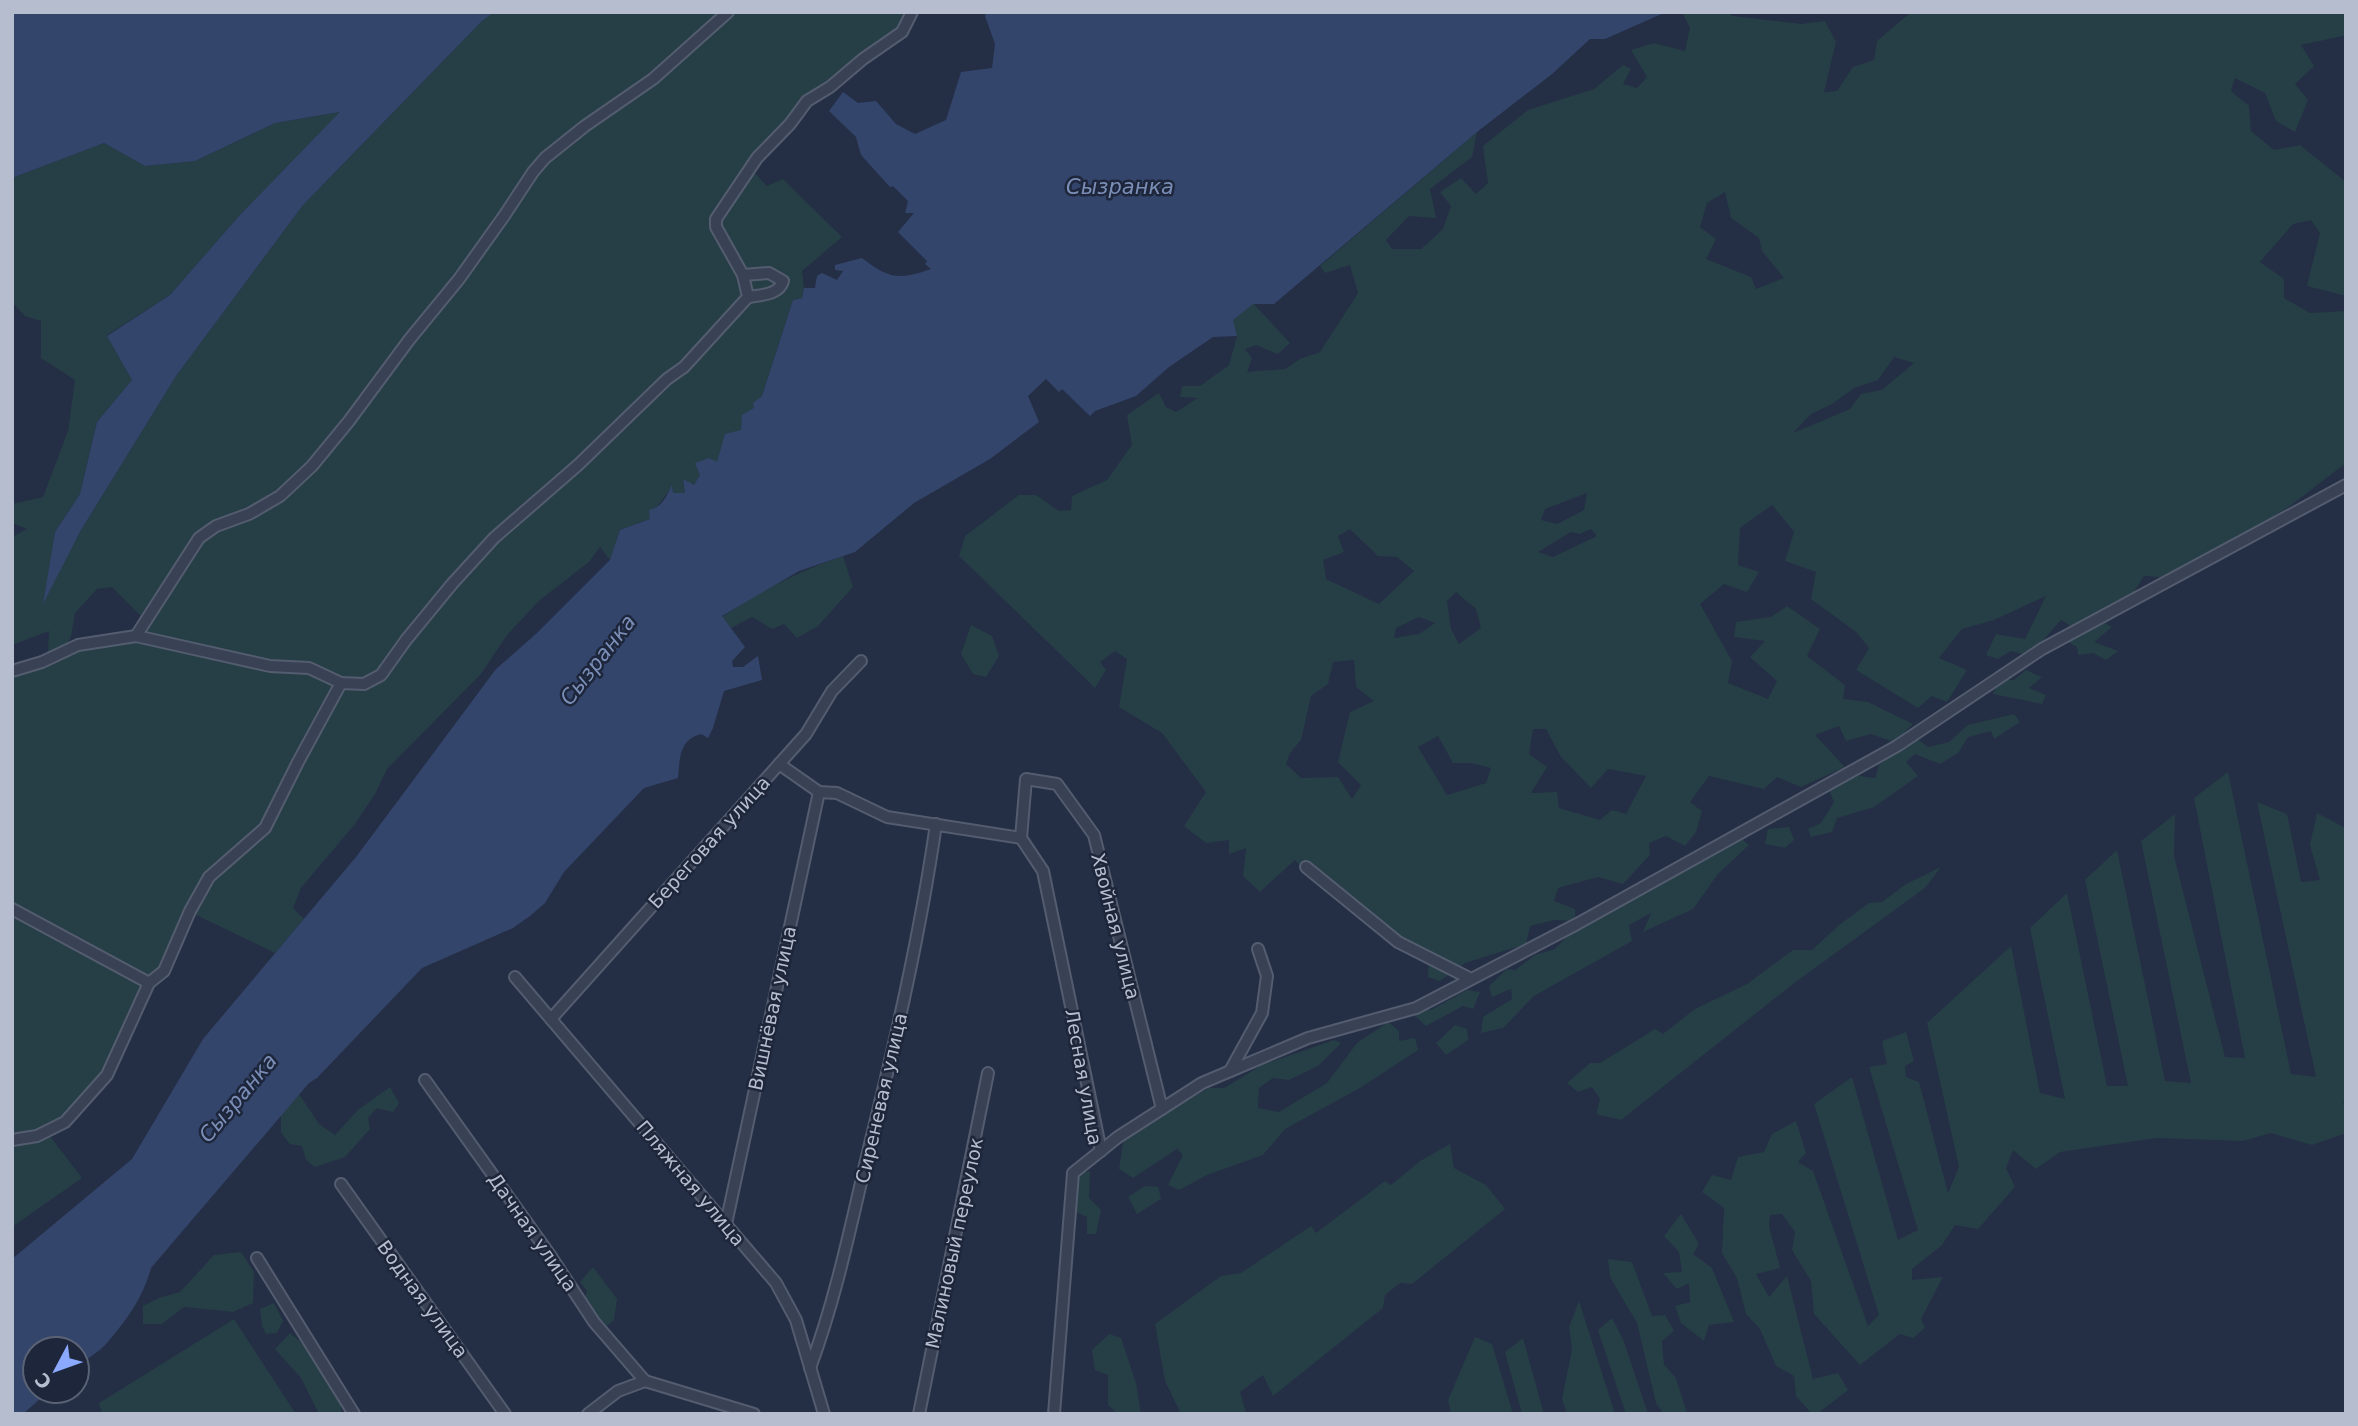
<svg xmlns="http://www.w3.org/2000/svg" width="2358" height="1426" viewBox="0 0 2358 1426" font-family="'DejaVu Sans',sans-serif">
	<rect width="100%" height="100%" fill="#242e45"/>
	<g fill="#263f46" fill-rule="evenodd">
		<path d="M494,12H912L902,32L807,101L750,168L767,186L783,179L842,237L802,271L804,288L802,298L793,300L762,396L742,430L717,462L700,475L694,485L683,480L685,494L673,493L672,486C665,498 655,507 650,519L620,530L610,560L600,547L589,562L540,600L507,635L481,674L387,769L375,794L355,824L301,888L293,908L304,919L275,953L190,912L164,971L149,983L107,1075L88,1098L46,1131L82,1178L12,1227V671L48,654L49,631L12,645V537L27,529L12,523V504L43,497L68,431L75,380L41,358V321L25,316L12,302V178L104,143L145,166L195,161L275,123L341,112L239,216L170,295L107,335L132,380L97,422L80,494L55,532L44,601L81,530L176,376L303,205L482,21ZM168,575L172,579L136,636L63,651L71,637L75,613L97,589L112,587L141,616Z"/>
		<path d="M1682,12H1726L1733,16L1802,24L1825,21L1836,42L1824,92L1837,91L1853,67L1874,60L1877,41L1911,12H2346V34L2343,36L2301,45L2314,66L2295,84L2308,100L2295,132L2276,121L2265,93L2235,78L2231,91L2249,106L2251,131L2274,150L2300,145L2346,182V296L2307,286L2320,233L2311,220L2293,224L2260,262L2284,279V298L2310,313L2346,311V463L2290,506L2175,578L2144,576L2129,600L2077,630L2061,620L2029,656L2011,651L1998,659L1986,655L1996,634L2025,639L2046,596L1994,620L1962,629L1939,658L1967,670L1947,702L1932,696L1918,708L1856,670L1869,648L1856,632L1811,599L1816,572L1785,561L1794,532L1772,505L1740,528L1738,565L1759,572L1747,592L1724,584L1700,604L1732,661L1728,683L1768,699L1777,681L1750,657L1765,641L1734,637L1736,622L1771,617L1787,606L1820,629L1807,656L1845,685L1843,699L1868,702L1913,724L1894,742L1871,734L1846,741L1839,726L1815,735L1845,767L1801,787L1777,777L1764,789L1709,776L1690,802L1702,811L1696,832L1685,846L1666,836L1649,843L1650,855L1623,884L1598,877L1558,888L1554,901L1575,909V921L1554,920L1530,926L1526,944L1465,963L1440,981L1428,977L1429,956L1314,880L1295,860L1260,892L1243,876L1246,848L1229,854V840L1206,843L1184,826L1206,792L1162,733L1119,707L1127,659L1115,651L1100,662L1106,670L1095,688L959,556L965,536L1019,495H1036L1059,511L1071,510L1072,496L1107,480L1132,445L1127,415L1159,393L1166,407L1176,412L1198,398L1180,397L1182,386H1200L1229,365L1237,336L1232,320L1253,303L1290,343L1278,354L1256,345L1245,349L1252,358L1247,372L1285,369L1300,359L1320,352L1358,293L1350,265L1325,273L1320,266L1477,132L1472,157L1430,189L1436,218L1409,216L1386,240L1392,249H1421L1443,229L1451,206L1440,192L1461,178L1476,194L1488,183L1483,146L1528,110L1594,89L1623,65L1631,69L1623,84L1637,88L1647,77L1631,50L1654,43L1685,51L1690,28ZM1725,192L1731,218L1759,238L1762,251L1784,278L1756,289L1751,277L1706,259L1716,239L1700,227L1707,203ZM1894,357L1914,363L1882,390L1861,394L1850,409L1793,433L1811,414L1832,404L1854,388L1878,380ZM1587,493L1584,510L1557,524L1541,520L1545,509ZM1350,529L1378,556L1397,557L1414,571L1379,604L1326,579L1323,560L1344,552L1338,536ZM1591,529L1597,536L1553,557L1538,552L1571,532L1580,534ZM1456,592L1476,609L1481,628L1459,644L1451,629L1447,601ZM1419,617L1435,623L1419,634L1394,638L1396,628ZM1354,660L1356,687L1374,701L1350,712L1338,762L1361,785L1352,799L1338,777L1301,778L1286,764L1290,753L1301,740L1311,696L1328,684L1333,662ZM1533,729H1546L1561,757L1591,788L1608,769L1646,776L1626,814L1612,810L1600,820L1559,808L1557,792L1531,793L1547,767L1529,754ZM1438,736L1453,763H1471L1491,768L1486,783L1447,795L1418,747Z"/>
		<path d="M843,556L853,587L818,626L797,638L784,624L772,629L752,617L731,628L722,617C761,590 798,572 843,556Z"/>
		<path d="M2105,623L2112,627L2094,642L2118,651L2106,660L2093,653L2078,655L2077,647L2066,641Z"/>
		<path d="M971,625L992,636L999,656L986,677L973,674L961,654Z"/>
		<path d="M2026,670L2042,677L2029,688L2046,695L2042,704L1993,694L1999,679L2014,680Z"/>
		<path d="M2014,714L2020,722L1994,739L1991,731L1968,737L1958,753L1940,764L1915,754L1906,762L1918,776L1874,807L1837,818L1832,832L1811,837L1808,829L1821,823L1834,802L1829,790L1857,766L1860,776L1875,778L1879,765L1915,737L1928,747L1949,742L1968,725Z"/>
		<path d="M2228,772L2291,1074L2316,1077L2257,802L2287,814L2301,882L2320,880L2310,845L2317,813L2346,828V1100L2343,1102L2346,1110V1133L2312,1145L2271,1133L2243,1141L2157,1138L2060,1152L2036,1169L2013,1150L2006,1168L2015,1187L1978,1229L1955,1225L1942,1245L1912,1269V1280L1943,1277L1921,1319L1925,1328L1913,1338L1900,1334L1860,1365L1814,1314L1811,1281L1792,1250L1795,1232L1782,1214L1770,1215L1769,1226L1780,1268L1756,1274L1769,1297L1787,1276L1813,1379L1838,1373L1848,1390L1817,1414H1812L1796,1396L1794,1376L1776,1366L1760,1329L1746,1314L1737,1278L1722,1253L1724,1208L1702,1192L1712,1175L1731,1180L1738,1157L1764,1152L1772,1134L1796,1121L1806,1153L1798,1162L1813,1171L1868,1326L1879,1315L1814,1104L1852,1077L1898,1240L1918,1230L1869,1067L1887,1064L1882,1041L1906,1032L1914,1061L1905,1066L1906,1077L1919,1082L1948,1193L1959,1167L1927,1023L2011,946L2040,1093L2065,1099L2030,928L2067,893L2107,1086H2128L2085,880L2117,850L2165,1081L2191,1083L2141,841L2175,814L2174,856L2225,1057L2245,1058L2194,798Z"/>
		<path d="M1789,827L1794,840L1785,848L1765,844L1768,829Z"/>
		<path d="M1741,838L1749,845L1718,874L1693,909L1643,932L1651,913L1629,925L1632,941L1534,996L1503,1028L1481,1033L1483,1017L1512,999L1511,989L1492,997L1489,986L1507,969L1515,970L1535,955L1555,949L1571,933Z"/>
		<path d="M1941,867L1925,888L1793,984L1621,1120L1596,1114L1600,1099L1592,1087L1578,1092L1567,1083L1590,1063H1600L1655,1029L1663,1034L1695,1009L1747,984L1793,950H1812L1839,925L1869,903L1882,902L1906,884Z"/>
		<path d="M1467,990L1480,992L1473,1009L1463,1006L1426,1026L1414,1015L1421,1008L1431,1010Z"/>
		<path d="M1388,1022L1399,1031V1041L1415,1038L1418,1050L1360,1088L1285,1129L1263,1155L1207,1175L1179,1190L1168,1185L1183,1155L1177,1149L1133,1178L1119,1169L1124,1137L1209,1088H1224L1262,1065L1334,1040L1341,1043L1318,1066L1289,1080L1273,1078L1259,1088L1258,1108L1279,1112L1327,1083L1357,1043Z"/>
		<path d="M1455,1025L1467,1029L1468,1040L1446,1055L1436,1043Z"/>
		<path d="M390,1087L399,1103L393,1112L377,1108L368,1118L370,1129L345,1157L315,1167L306,1160L302,1146L290,1144L281,1133V1115L299,1094L319,1124L335,1135L359,1109Z"/>
		<path d="M1450,1144L1454,1168L1486,1185L1505,1209L1412,1284L1400,1283L1385,1295L1383,1308L1273,1396L1263,1375L1240,1392L1246,1413L1245,1414H1181L1165,1381L1155,1324L1221,1276L1241,1273L1311,1226L1316,1233L1385,1181L1391,1185L1420,1161Z"/>
		<path d="M1090,1171L1089,1198L1101,1210L1096,1234H1087V1217L1076,1212L1078,1173Z"/>
		<path d="M1145,1186L1158,1187L1161,1199L1137,1214L1128,1197Z"/>
		<path d="M1681,1214L1699,1244L1693,1254L1712,1268L1734,1322L1709,1325L1704,1341L1681,1323L1675,1306L1690,1302L1689,1283L1677,1289L1663,1273L1682,1272L1679,1252L1664,1236Z"/>
		<path d="M241,1252L254,1272L253,1303L233,1312L184,1307L162,1324H143V1306L159,1298L180,1292L214,1255Z"/>
		<path d="M1608,1259L1632,1262L1652,1316L1665,1315L1674,1331L1662,1341L1664,1365L1676,1378L1687,1414H1664L1656,1403L1637,1323L1610,1277Z"/>
		<path d="M593,1267L617,1299L614,1320L607,1326L584,1301L587,1291L580,1282Z"/>
		<path d="M1579,1301L1615,1414H1567L1562,1399L1572,1349L1569,1327Z"/>
		<path d="M274,1303L283,1321L277,1333L266,1334L262,1326L260,1309Z"/>
		<path d="M1612,1318L1623,1339L1648,1414H1626L1598,1330Z"/>
		<path d="M234,1319L296,1414H102L99,1403Z"/>
		<path d="M290,1333L308,1348L340,1401L342,1414H319L301,1378L275,1349Z"/>
		<path d="M1109,1334L1121,1338L1136,1383L1141,1414H1118L1108,1405V1375L1095,1370L1092,1350Z"/>
		<path d="M1475,1337L1492,1344L1513,1414H1451L1448,1400Z"/>
		<path d="M1523,1338L1544,1414H1522L1505,1352Z"/>
	</g>
	<g fill="#34456c">
		<path d="M12,12H494L482,21L303,205L176,376L81,530L43,604L55,532L80,494L97,422L132,380L107,336L170,295L239,216L340,112L275,123L195,161L145,166L104,143L12,178Z"/>
		<path d="M987,12H1666L1605,39H1590L1552,74L1477,132L1274,304H1253L1233,320L1237,336L1213,337L1169,367L1136,396L1095,411L1090,416L1062,389L1059,392L1046,379L1028,396L1039,422L990,459L914,503L855,552L799,571L722,616L745,647L732,661L733,667H743L758,656L762,680L724,691L713,728L708,738L701,734C679,740 680,758 678,778L644,788L564,872L545,903L530,916L513,928L422,968L317,1078L309,1083L151,1268C144,1296 126,1321 107,1343C99,1352 86,1359 77,1367V1349H35V1391H49L23,1414H12V1259L132,1159L203,1039L356,857L496,669L537,633L610,560L620,530L650,519L649,510C662,508 667,495 672,485L673,493H685L683,479L694,485L700,475L695,463L709,458L717,462L725,434L741,430L742,415L754,408L753,403L762,396L793,300L802,298L804,288H815L817,276L822,273L837,280L843,271L835,270V265L862,258C889,279 899,280 931,269L925,264L927,261L898,232L914,213H905L908,201L893,186L890,187L861,155L856,137L829,111L843,92L858,103L876,101L896,124L915,134L946,120L961,72L992,68L995,44L985,16Z"/>
	</g>
	<g fill="none" stroke-linecap="round" stroke-linejoin="round">
		<defs>
			<g id="street">
				<path d="M743,275L769,273L783,281C779,295 761,295 748,297"/>
				<path d="M136,636L270,666L309,668L341,683L364,684L381,675L406,640L452,584L494,538L578,465L667,379L684,367L748,297L743,275L716,227V219L757,158L790,124L807,101L830,87L863,59L902,32L912,12"/>
				<path d="M12,671L42,662L78,645L136,636L199,538L216,526L249,514L280,496L312,466L349,421L409,340L459,279L504,216L533,172L545,158L585,126L653,79L728,12"/>
				<path d="M779,764L819,792L837,793L887,817L1021,838"/>
				<path d="M1306,867L1398,942L1471,979"/>
				<path d="M12,909L149,983"/>
				<path d="M515,977L776,1283L796,1320L824,1414"/>
				<path d="M551,1019L806,734L832,691L861,661"/>
				<path d="M1230,1071L1262,1013L1267,976L1258,949"/>
				<path d="M425,1080L550,1255L594,1322L645,1381"/>
				<path d="M12,1140L37,1136L65,1122L107,1075L149,983L164,971L190,911L209,877L265,828L298,762L341,683"/>
				<path d="M1101,1151L1043,871L1021,838L1026,779L1057,784L1094,835L1162,1109"/>
				<path d="M341,1184L505,1414"/>
				<path d="M726,1224L819,792"/>
				<path d="M257,1258L354,1414"/>
				<path d="M810,1368C836,1298 851,1225 868,1152C895,1043 920,935 936,824"/>
				<path d="M645,1381L754,1414"/>
				<path d="M588,1414L618,1391L645,1381"/>
				<path d="M919,1414L988,1073"/>
				<path d="M1054,1414L1073,1173L1118,1137L1202,1083L1308,1038L1416,1008L1577,924L1897,746L2042,649L2346,485"/>
			</g>
		</defs>
		<use href="#street" stroke="#545c6f" stroke-width="14"/>
		<use href="#street" stroke="#394155" stroke-width="10"/>
	</g>
	<g text-anchor="middle" stroke-width="5" stroke-linejoin="round" paint-order="stroke">
		<g font-size="19" fill="#b6bdce" stroke="#1d263a">
			<text transform="translate(709 842) rotate(-48)" y="7">Береговая улица</text>
			<text transform="translate(1116 926) rotate(76)" y="7">Хвойная улица</text>
			<text transform="translate(772 1008) rotate(-78)" y="7">Вишнёвая улица</text>
			<text transform="translate(1084 1077) rotate(80)" y="7">Лесная улица</text>
			<text transform="translate(881 1098) rotate(-77)" y="7">Сиреневая улица</text>
			<text transform="translate(691 1183) rotate(50)" y="7">Пляжная улица</text>
			<text transform="translate(533 1232) rotate(55)" y="7">Дачная улица</text>
			<text transform="translate(954 1243) rotate(-78)" y="7">Малиновый переулок</text>
			<text transform="translate(423 1299) rotate(54)" y="7">Водная улица</text>
		</g>
		<g font-size="21" font-style="italic" fill="#7b8eb8" stroke="#1d263a">
			<text x="1120" y="194">Сызранка</text>
			<text transform="translate(598 660) rotate(-52)" y="7">Сызранка</text>
			<text transform="translate(238 1098) rotate(-50)" y="7">Сызранка</text>
		</g>
	</g>
	<rect width="2358" height="1426" fill="none" stroke="#b6bdce" stroke-width="28"/>
	<g transform="translate(56 1370) rotate(229)"><circle r="33" fill="#1d263a" stroke="#5a6275" stroke-width="2"/>
	<path d="M0-5L12 26L0 18L-12 26Z" fill="#8baaff"/>
	<text y="-10" font-size="19" font-weight="bold" text-anchor="middle" fill="#b6bdce">С</text>
	</g>
</svg>
